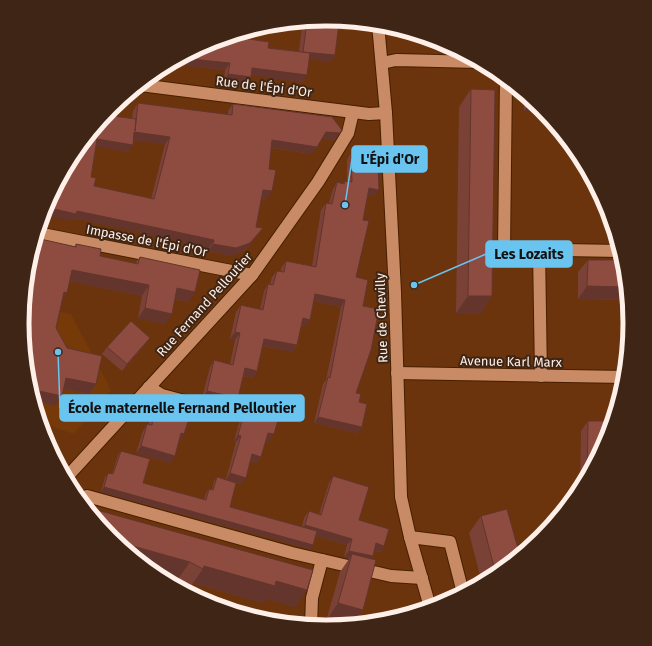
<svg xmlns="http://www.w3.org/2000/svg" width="652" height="646" viewBox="0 0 652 646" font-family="'Fira Sans',sans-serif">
	<rect width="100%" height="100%" fill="#6b340c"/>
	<g fill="#763908">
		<path d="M326,19L347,21L348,31L281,23Z"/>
		<path d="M24,305L71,314L111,390L74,434L40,423L28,382L22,323Z"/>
	</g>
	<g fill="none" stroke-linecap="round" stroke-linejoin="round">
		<defs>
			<g id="minor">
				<path d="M378,24L386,113L395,292L401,497L410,537L430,607"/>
				<path d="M382,63L396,60L479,62"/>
				<path d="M506,79L504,249L620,251"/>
				<path d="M140,85L369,114L386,113"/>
				<path d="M37,233L252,275"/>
				<path d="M539,250L541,376"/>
				<path d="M397,373L625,377"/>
				<path d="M149,387L162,395L226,412"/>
				<path d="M66,478L252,275L318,182L348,133L353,112"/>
				<path d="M87,496L292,553L391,576L422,578"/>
				<path d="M410,537L450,542L463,593"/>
				<path d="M311,626L312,598L322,560"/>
			</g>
		</defs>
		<use href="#minor" stroke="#471f01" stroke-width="14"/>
		<use href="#minor" stroke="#c98b65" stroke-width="12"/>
	</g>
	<g fill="#7a4137" fill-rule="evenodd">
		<path d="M314,20L331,62L309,59L303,82L251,75V77L246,84L224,81L225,70L170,64L210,42L299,51L302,26L306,21Z"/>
		<path d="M471,89L492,296L480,314L456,313L459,107Z"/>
		<path d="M524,94L541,108L544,112L524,111Z"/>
		<path d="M138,103L228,115V111L233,104L335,140L322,139L312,154L271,148L269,169L267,199L261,198L256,227L263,228L258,235L245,250L231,256L208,251L209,248L167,238L73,218L71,221L73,154L132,118L133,111ZM134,140L165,144L151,199L94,186L91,177L96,146L128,152Z"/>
		<path d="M351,153L372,163L375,196L367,195L363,220L356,277L363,306L356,393L359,402L362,427L357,433L314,423L323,384L326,380L341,307L314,301L310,320L305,326H301L297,345L292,352L263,346L257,371L253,378L244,376L233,405L202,398L210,367L214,360L230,364L235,340L230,339L236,312L241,305L260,309L264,291L268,284H270L272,277L277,271H281V268L286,261L312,266L321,210L326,203H329L333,189L337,182L343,183L345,181H347V160Z"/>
		<path d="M76,244L100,256L135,263L140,257L195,292L188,302L174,299L165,324L138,318L142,296L69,281L67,293L62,300L56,328L67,348L96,384L89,394L64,389L55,406L34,401L28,382L75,246Z"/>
		<path d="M588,260L624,264L628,300L578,299V272Z"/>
		<path d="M145,345L122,371L102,354L107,347Z"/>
		<path d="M177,398L184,434L180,441H179L170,463L136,453L143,431L147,424H149V422L154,415L158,416L160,407L165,401L174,403Z"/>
		<path d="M248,400L269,441L266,440L261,457L257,463L250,461L241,484L236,483L230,507L302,527L304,518L309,511L319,514L329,483L333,476L359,520L384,546L380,552L374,551L371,559L353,624L343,625L326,621L340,572L349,559L344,557L347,545L315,536L313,545L310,549L101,492L105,477L108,473L112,474L118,455L121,451L143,483L204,500L206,493L209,489H212L214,481L217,477L226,479L236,442L234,441L244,406Z"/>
		<path d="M588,421L607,440L580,490L581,431Z"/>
		<path d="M86,507L295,607L266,599L263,603L193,583L191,586L178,579Z"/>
		<path d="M481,516L520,556L495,576L482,583L469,533Z"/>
	</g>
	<g fill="#63352d">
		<path d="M303,52L335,55L331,62L298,58Z"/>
		<path d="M181,58L230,63L225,70L170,64Z"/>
		<path d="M252,68L307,75L303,82L247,75Z"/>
		<path d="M228,74L251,77L246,84L224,81Z"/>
		<path d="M531,100L541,108L544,112L524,111Z"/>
		<path d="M134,132L170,137L165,144L129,140Z"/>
		<path d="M326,132L340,133L335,140L321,139Z"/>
		<path d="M97,139L133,145L128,152L92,146Z"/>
		<path d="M272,140L317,147L312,154L267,147Z"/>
		<path d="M369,188L379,190L375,196L364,195Z"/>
		<path d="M263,190L272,191L267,199L258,197Z"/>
		<path d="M45,207L77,211L214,240L209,248L73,218L71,221L43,215Z"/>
		<path d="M263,228L258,235L245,250L231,256L208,251L213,244Z"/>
		<path d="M72,270L149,285L142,296L64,280Z"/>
		<path d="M587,286L626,287L628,300L578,299Z"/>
		<path d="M177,288L195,292L188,302L170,298Z"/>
		<path d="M64,292L67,293L60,303Z"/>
		<path d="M315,294L345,300L341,307L311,300Z"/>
		<path d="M468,296H492L480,314L456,313Z"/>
		<path d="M145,308L172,314L165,324L138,318Z"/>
		<path d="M303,318L310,320L305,326L298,325Z"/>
		<path d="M235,332L240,333L235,340L230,339Z"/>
		<path d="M150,338L145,345L122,371L127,364Z"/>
		<path d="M264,339L297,345L292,352L260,345Z"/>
		<path d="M245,368L257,371L253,378L241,375Z"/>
		<path d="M66,378L96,384L89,394L59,388Z"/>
		<path d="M30,389L62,396L55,406L34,401Z"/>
		<path d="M207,391L238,398L233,405L202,398Z"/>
		<path d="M318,417L362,427L357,433L314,423Z"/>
		<path d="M181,433L184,434L180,441L176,440Z"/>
		<path d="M268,433L274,434L269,441L264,439Z"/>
		<path d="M238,435L241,436L236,442L234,441Z"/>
		<path d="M141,446L175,456L170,463L136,453Z"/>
		<path d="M252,454L261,457L257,463L248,460Z"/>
		<path d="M230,473L246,478L241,484L226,480Z"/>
		<path d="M104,487L313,545L310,549L101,492Z"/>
		<path d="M305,525L352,539L347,545L300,532Z"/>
		<path d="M115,541L190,562L178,579L153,572Z"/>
		<path d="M376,543L384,546L380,552L372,550Z"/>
		<path d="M349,551L373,556L368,563L352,554L349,559L344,557Z"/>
		<path d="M204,566L276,581L307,590L295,607L266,599L263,603L193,583L203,569Z"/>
		<path d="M338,603L363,610L353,624L343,625L326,621Z"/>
	</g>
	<g fill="#8e4c40" stroke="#63352d" fill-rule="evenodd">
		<path d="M314,20L339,23L335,55L303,52L307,21Z"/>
		<path d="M229,36L269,42L268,48L310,53L307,75L252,68L251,77L228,74L230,63L181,58L210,42Z"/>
		<path d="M471,89L495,90L492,296H468Z"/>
		<path d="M138,103L232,115L233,104L332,117L342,130L340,133L326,132L317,147L272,140L269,169L276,170L272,191L263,190L256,227L263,228L250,243L236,248L213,244L214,240L172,231L77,211L76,214L45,207L73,154L105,115L136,119L135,131ZM134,132L170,137L154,199L94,186L96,178L91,177L97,139L133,145Z"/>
		<path d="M351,153H372V163H378L379,190L369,188L363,220L369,221L356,277L368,280L363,306L379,309L371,350L356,393L361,394L359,402L367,404L362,427L318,417L328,377L330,378L345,300L315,294L310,320L303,318L297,345L264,339L257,371L245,368L238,398L207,391L214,360L233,365L240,333L235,332L241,305L263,310L268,284L273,285L277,271L284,272L286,261L316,267L326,203L332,204L337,182L344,184L345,181L352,182Z"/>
		<path d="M36,238L76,247V244L101,249L100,256L138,264L140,257L200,270L195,292L177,288L172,314L145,308L149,285L72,270L67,293L64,292L56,328L67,348L102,356L96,384L66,378L62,396L30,389L28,382L22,323L28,263Z"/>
		<path d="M588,260H623L624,264L626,287L587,286Z"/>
		<path d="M131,321L150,338L127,364L107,347Z"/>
		<path d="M177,398L194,403L184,434L181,433L175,456L141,446L147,424L152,425L154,415L161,417L165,401L176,403Z"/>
		<path d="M248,400L281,409L274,434L268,433L261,457L252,454L246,478L230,473L241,436L238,435Z"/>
		<path d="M588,421H612L607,440L587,476Z"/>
		<path d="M121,451L150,459L143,483L206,500L209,489L213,490L217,477L236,483L230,507L317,531L313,545L104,487L108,473L113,474Z"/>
		<path d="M333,476L369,487L359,520L389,529L384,546L376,543L373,556L349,551L352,539L305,525L309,511L321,515Z"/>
		<path d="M86,507L313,570L307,590L276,581L275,586L204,566L203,569L190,562L115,541L111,538Z"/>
		<path d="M507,509L520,556L496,575L481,516Z"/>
		<path d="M352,554L376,560L363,610L338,603Z"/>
	</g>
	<g text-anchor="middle" stroke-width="4" stroke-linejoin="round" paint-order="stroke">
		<g font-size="13" fill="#fef0e8" stroke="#3e2515">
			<text transform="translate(264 86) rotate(7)" y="5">Rue de l'Épi d'Or</text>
			<text transform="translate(147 240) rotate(11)" y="5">Impasse de l'Épi d'Or</text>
			<text transform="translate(204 304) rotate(-48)" y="5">Rue Fernand Pelloutier</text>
			<text transform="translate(381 318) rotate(-92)" y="5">Rue de Chevilly</text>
			<text transform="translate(511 361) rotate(1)" y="5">Avenue Karl Marx</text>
		</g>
	</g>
	<path d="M0 0H652V646H0ZM29 323a297 297 0 1 1 594 0a297 297 0 1 1-594 0Z" fill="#3e2515" fill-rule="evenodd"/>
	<path fill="none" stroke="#fef0e8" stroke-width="5" d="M29 323a297 297 0 1 1 594 0a297 297 0 1 1-594 0Z"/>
	<path fill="none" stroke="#69c4f0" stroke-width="1.5" d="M345 205L352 159M414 285L486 254M58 352L60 408"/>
	<g fill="#69c4f0" stroke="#3e2515" stroke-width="1.5">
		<circle cx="345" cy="205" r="4"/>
		<circle cx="414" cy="285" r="4"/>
		<circle cx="58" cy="352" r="4"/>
	</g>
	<g fill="#69c4f0" stroke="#69c4f0" stroke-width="1.5">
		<rect x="352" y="146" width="75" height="26" rx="4"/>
		<rect x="486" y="241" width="86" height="26" rx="4"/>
		<rect x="60" y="395" width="244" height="26" rx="4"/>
	</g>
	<g font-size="14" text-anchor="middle" font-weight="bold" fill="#111">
		<text x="390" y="164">L'Épi d'Or</text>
		<text x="529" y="259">Les Lozaits</text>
		<text x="182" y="413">École maternelle Fernand Pelloutier</text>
	</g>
</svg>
